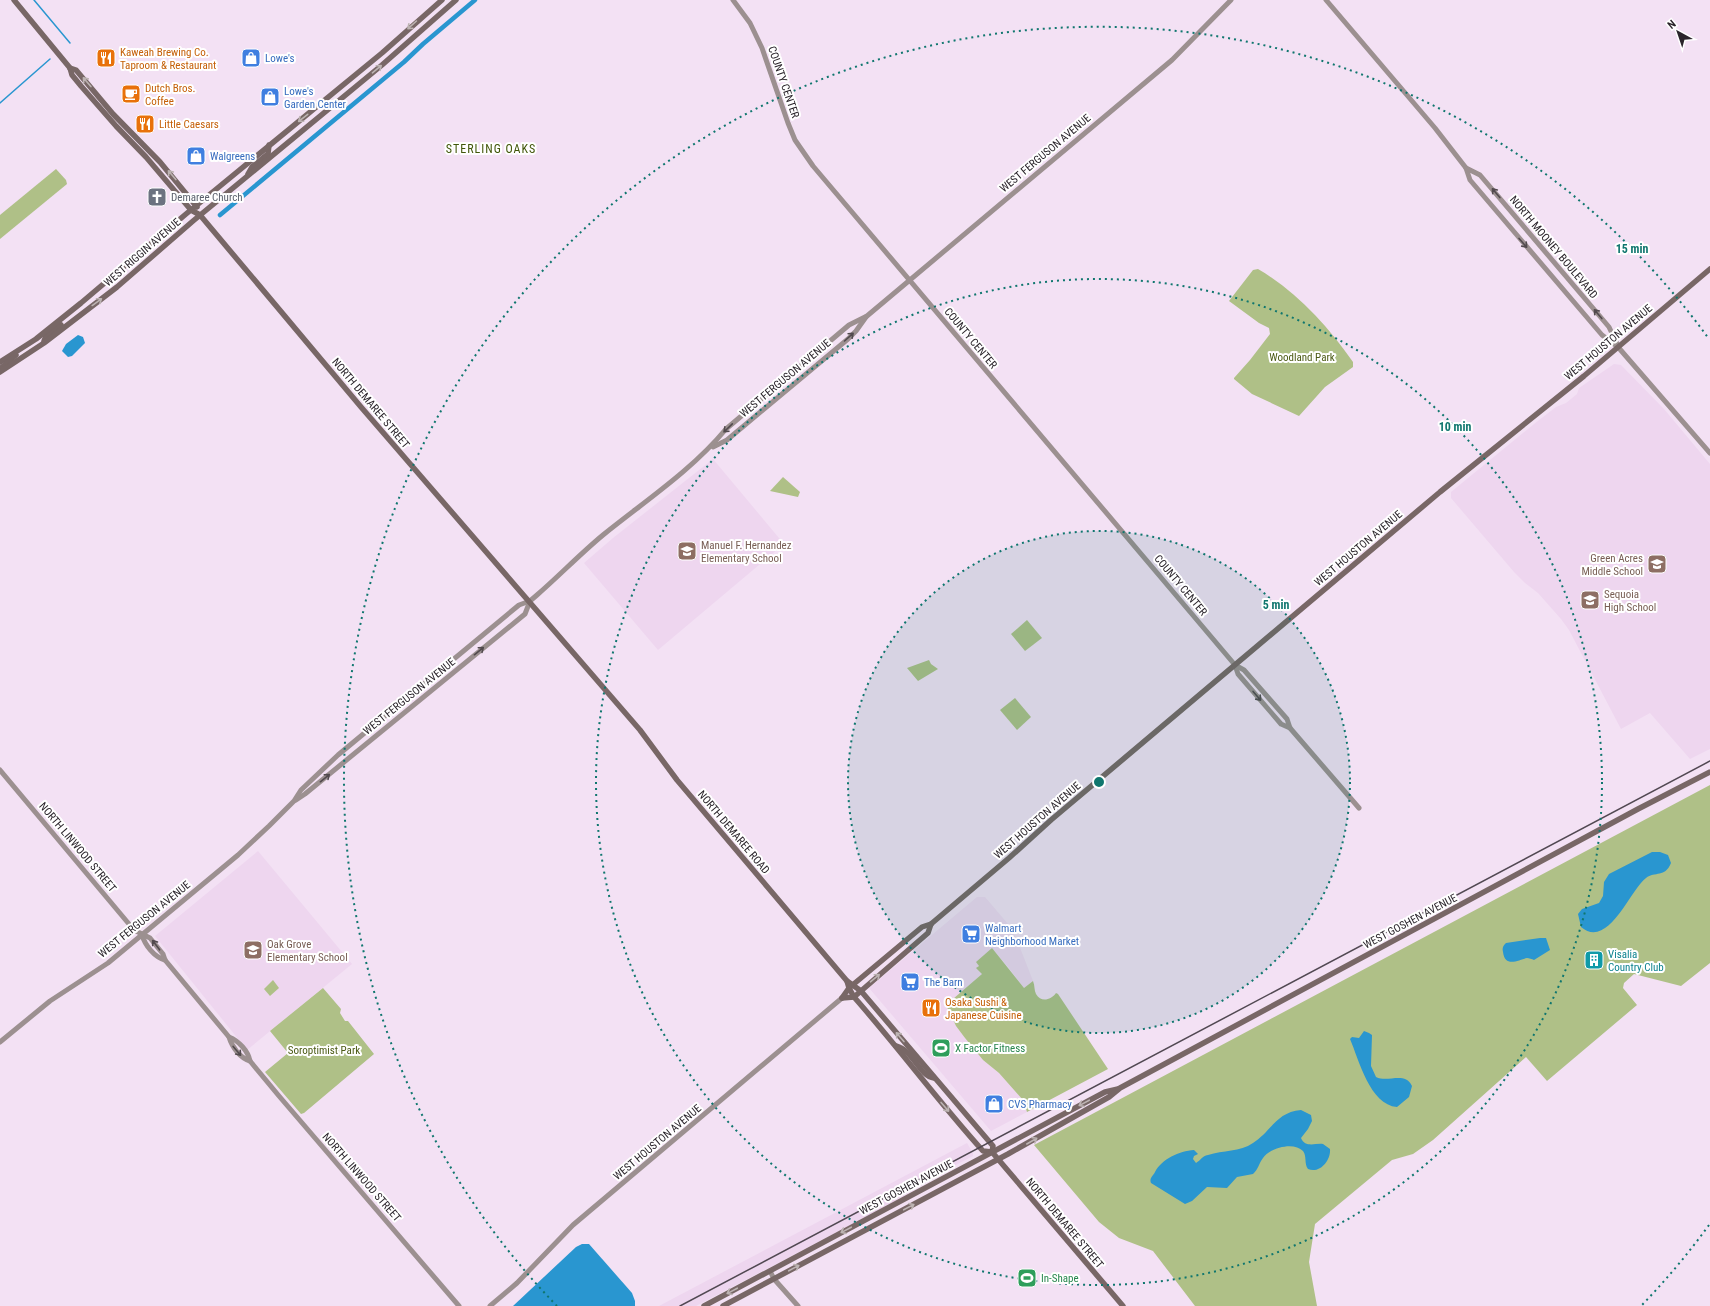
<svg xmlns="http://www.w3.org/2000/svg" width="1710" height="1306" viewBox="0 0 1710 1306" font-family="'Roboto Condensed',sans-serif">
	<rect width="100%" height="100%" fill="#f3e1f4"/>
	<g fill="#eed6ef">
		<path d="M1614,364L1621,365L1664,409L1710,464V749L1690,759L1650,713L1621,729L1569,630L1561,619L1538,593L1525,583L1514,572L1451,498V492L1534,424L1556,407L1566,403L1577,394L1579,388Z"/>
		<path d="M713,459L784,544L658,650L584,563L613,538Z"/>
		<path d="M258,851L352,964L247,1050L155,936Z"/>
		<path d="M977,897H985L1008,924L1017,940L1033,981L1024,988L1009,968L992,948L977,968L982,974L947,1005L956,1026L965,1038L983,1060L999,1073L1023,1100L1027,1112L991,1131L869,988Z"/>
		<path d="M967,1143L973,1153V1156L915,1186V1189L881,1209L696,1306H659Z"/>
	</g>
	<g fill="#afc087">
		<path d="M56,169L66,180L67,184L0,239V215Z"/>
		<path d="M1258,269C1297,292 1327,325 1353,362V367L1325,387L1299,416L1252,394L1234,379V378L1250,360L1270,334L1269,328L1259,323L1229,301L1253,270Z"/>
		<path d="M783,477L800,492L798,497L770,491Z"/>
		<path d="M1027,620L1042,638L1025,651L1011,634Z"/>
		<path d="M929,660L931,664L938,669L918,681L907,668Z"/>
		<path d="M1015,698L1031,717L1017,730L1000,710Z"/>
		<path d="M1710,785V963L1681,986L1634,974L1624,983L1623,988L1637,1005L1547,1081L1526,1057L1433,1140L1413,1154L1392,1160L1315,1224L1309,1262L1317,1306H1195L1153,1251L1119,1238L1099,1222L1034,1145Z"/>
		<path d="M992,948L1024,988L1033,981C1035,986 1034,990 1036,994C1041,1003 1051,1000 1056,993L1058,994L1108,1069L1027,1112L1023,1100L999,1073L983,1060L965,1038L956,1026L946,1005L982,974L976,968L979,966L976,962Z"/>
		<path d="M273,980L279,988L270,996L264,989Z"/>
		<path d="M323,988L341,1009L340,1013L345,1021H348L374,1054L304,1113L301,1114L265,1072L288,1053L270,1031Z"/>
	</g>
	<g fill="#2996d0">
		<path d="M78,335L83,337L85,343L72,356L68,357L62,351L66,344Z"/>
		<path d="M1652,852H1660L1668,855L1671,863C1665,878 1655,871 1646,878C1630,890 1608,950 1581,927L1578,914L1582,909L1599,903L1603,896L1604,882L1609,874Z"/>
		<path d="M1540,938H1546L1550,950L1534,960C1532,959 1529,958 1527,958C1520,959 1505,969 1503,952C1502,948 1503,946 1506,943Z"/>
		<path d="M1364,1031L1369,1033L1372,1035L1371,1066L1376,1077C1388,1083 1405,1071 1412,1086L1409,1097L1397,1107C1370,1105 1359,1060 1350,1039L1352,1037L1359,1038Z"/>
		<path d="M1301,1110L1311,1115L1312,1121L1308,1129L1301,1138C1305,1148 1315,1143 1323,1144L1330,1149C1331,1160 1320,1174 1308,1169C1304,1164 1307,1156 1303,1151C1294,1141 1269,1148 1263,1158C1259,1163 1258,1170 1253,1174L1237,1177L1227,1188L1207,1187L1192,1201L1185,1204L1151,1183C1149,1178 1153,1176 1155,1172C1162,1159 1179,1151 1194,1150L1198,1154L1194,1156L1193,1159L1196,1163C1201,1160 1202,1156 1208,1155C1223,1150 1240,1152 1253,1143C1271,1132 1276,1112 1301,1110Z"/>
		<path d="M582,1244H589L632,1293L635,1301V1306H513L576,1247Z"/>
	</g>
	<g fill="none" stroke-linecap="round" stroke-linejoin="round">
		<g stroke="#2996d0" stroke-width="1.5">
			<path d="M34,0L70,43"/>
			<path d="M0,103L50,59"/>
		</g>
		<path stroke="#2996d0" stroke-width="4.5" d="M220,215L404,62L423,44L475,0"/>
		<g stroke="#9c9090" stroke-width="5">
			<path d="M733,0L750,23L762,48L788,123L795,140L813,166L1235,665L1244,670L1287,719L1290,728L1359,808"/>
			<path d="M1326,0L1435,128L1466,168L1470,180L1602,335L1618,347L1710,453"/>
			<path d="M1466,168L1480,175L1609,327L1618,346"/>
			<path d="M713,447L727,440L848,339L856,331L866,317"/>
			<path d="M1235,665L1238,674L1281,724L1290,728"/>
			<path d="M0,770L134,930L150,938L163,954L165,960L229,1037C239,1041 248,1051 250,1061L279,1096L459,1306"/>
			<path d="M296,800L305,794L525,614L530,601"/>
			<path d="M142,935C145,945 154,957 165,960"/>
			<path d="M229,1037C232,1047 240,1058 250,1061"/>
			<path d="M0,1042L50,1001L108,963L238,855L269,826L294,801L301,790L338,755L519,605L530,601L537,595C559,576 580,554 603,535C645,501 691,471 726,429L849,325L867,316L1172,60L1231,0"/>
			<path d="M770,1271L774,1279L798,1306"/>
			<path d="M490,1306L517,1283L573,1225L842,998"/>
		</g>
		<g stroke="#786766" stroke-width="5.5">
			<path d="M14,0L70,68L72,75L81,86L116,126L146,157L191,210L200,215L361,407L640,730L677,780L847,981L849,988L854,997C898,1047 938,1101 983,1151L992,1152L1123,1306"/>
			<path d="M70,68L76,70L113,114L160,162L197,207"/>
			<path d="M248,174L252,167L268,154L269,145"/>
			<path d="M44,341L46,336L61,325"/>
			<path d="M0,362L36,339L81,303L186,214L382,53L442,0"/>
			<path d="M0,369L16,355"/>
			<path d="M0,372L44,343L117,287L193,221L382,65L456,0"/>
			<path d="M847,981L861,991L993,1146L992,1152"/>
			<path d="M842,998L854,997L861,991L928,933L931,924L1009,858L1051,820L1440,492L1584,376L1710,269"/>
			<path d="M842,998L849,988L922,927L931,924"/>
			<path d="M896,1046C914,1051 919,1076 934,1078"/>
			<path d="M704,1306L1105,1092L1118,1089"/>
			<path d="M723,1306L1008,1154L1109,1097L1120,1088L1638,809L1710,772"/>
		</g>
		<path stroke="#514852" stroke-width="1.5" d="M680,1306L1710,761"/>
	</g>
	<defs><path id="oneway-shaft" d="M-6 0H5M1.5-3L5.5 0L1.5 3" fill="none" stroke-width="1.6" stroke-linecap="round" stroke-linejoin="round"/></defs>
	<g stroke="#bcb3b2">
		<use href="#oneway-shaft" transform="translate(412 25) rotate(138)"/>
		<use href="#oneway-shaft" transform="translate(377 69) rotate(-40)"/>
		<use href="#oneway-shaft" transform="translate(87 82) rotate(-131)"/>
		<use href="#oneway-shaft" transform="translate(303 118) rotate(142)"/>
		<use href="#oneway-shaft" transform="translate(172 175) rotate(-130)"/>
		<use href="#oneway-shaft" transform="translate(97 302) rotate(-36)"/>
		<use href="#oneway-shaft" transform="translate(875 978) rotate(-40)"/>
		<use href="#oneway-shaft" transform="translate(900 1037) rotate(-131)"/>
		<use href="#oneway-shaft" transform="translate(1084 1103) rotate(152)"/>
		<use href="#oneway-shaft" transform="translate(945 1107) rotate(49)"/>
		<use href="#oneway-shaft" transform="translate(1032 1141) rotate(-30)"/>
		<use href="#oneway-shaft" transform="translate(909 1207) rotate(-28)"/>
		<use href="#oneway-shaft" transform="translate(846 1230) rotate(152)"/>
		<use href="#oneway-shaft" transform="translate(794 1268) rotate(-28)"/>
		<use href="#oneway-shaft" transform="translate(732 1291) rotate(152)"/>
	</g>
	<g stroke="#524a4e">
		<use href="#oneway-shaft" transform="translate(1496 193) rotate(-130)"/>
		<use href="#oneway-shaft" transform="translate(1523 243) rotate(49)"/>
		<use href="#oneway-shaft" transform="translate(1598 314) rotate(-130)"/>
		<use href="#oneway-shaft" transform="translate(849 337) rotate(-42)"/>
		<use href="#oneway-shaft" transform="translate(728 428) rotate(136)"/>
		<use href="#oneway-shaft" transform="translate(479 651) rotate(-39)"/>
		<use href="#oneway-shaft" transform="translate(1257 696) rotate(49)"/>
		<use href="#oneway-shaft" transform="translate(325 778) rotate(-39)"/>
		<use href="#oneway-shaft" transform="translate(156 945) rotate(-127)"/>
		<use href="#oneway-shaft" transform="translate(237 1051) rotate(50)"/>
	</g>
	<circle cx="1099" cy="782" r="251" fill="#0f766e" fill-opacity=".12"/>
	<g fill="none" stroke="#0f766e" stroke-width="2" stroke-dasharray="2 4">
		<circle cx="1099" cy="782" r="251"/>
		<circle cx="1099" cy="782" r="503"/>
		<path d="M1709 1225A754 754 0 0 1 1641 1306M557 1306A754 754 0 1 1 1709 339"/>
	</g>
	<defs>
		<symbol id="restaurant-square" viewBox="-11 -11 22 22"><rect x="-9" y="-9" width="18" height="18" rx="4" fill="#e8710a" stroke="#fff"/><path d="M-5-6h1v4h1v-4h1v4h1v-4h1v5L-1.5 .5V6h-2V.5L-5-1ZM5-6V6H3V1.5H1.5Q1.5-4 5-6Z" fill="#fff"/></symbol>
		<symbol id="shop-square" viewBox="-11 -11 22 22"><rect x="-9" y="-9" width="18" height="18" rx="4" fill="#3f7fe0" stroke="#fff"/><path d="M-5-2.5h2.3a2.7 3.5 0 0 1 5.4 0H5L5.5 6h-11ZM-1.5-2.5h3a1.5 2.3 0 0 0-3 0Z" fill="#fff"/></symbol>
		<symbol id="cafe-square" viewBox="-11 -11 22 22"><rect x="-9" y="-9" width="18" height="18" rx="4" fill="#e8710a" stroke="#fff"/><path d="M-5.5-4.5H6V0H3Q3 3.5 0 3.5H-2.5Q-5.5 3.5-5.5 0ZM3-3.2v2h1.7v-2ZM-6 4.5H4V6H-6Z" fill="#fff"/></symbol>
		<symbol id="church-square" viewBox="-11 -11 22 22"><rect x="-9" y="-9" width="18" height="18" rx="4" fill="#6b7280" stroke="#fff"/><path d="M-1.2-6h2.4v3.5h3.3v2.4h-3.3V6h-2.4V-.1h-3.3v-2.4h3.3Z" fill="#fff"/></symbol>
		<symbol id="school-square" viewBox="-11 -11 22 22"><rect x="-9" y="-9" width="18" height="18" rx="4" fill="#8d6e63" stroke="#fff"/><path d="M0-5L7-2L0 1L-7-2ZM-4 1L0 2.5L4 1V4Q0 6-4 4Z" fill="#fff"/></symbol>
		<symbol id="supermarket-square" viewBox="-11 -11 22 22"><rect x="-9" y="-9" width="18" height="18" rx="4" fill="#3f7fe0" stroke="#fff"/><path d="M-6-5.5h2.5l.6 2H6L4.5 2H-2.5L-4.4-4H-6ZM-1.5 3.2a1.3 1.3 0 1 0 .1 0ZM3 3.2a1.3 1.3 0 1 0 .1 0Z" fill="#fff"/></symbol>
		<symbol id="building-square" viewBox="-11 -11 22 22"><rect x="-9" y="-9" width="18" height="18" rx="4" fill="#0f9aa8" stroke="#fff"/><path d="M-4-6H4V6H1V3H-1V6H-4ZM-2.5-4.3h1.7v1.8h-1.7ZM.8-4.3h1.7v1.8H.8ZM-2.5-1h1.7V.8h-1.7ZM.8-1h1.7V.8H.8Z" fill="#fff"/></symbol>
		<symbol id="stadium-square" viewBox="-11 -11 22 22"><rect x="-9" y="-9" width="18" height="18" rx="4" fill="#2e9e5b" stroke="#fff"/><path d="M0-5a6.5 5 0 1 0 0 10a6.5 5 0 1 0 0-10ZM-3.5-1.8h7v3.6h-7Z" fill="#fff"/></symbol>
	</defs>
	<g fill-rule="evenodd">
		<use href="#restaurant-square" x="95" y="47" width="22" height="22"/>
		<use href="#shop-square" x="240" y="47" width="22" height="22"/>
		<use href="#cafe-square" x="120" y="83" width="22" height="22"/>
		<use href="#shop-square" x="259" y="86" width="22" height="22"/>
		<use href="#restaurant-square" x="134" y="113" width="22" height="22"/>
		<use href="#shop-square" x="185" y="145" width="22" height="22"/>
		<use href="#church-square" x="146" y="186" width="22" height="22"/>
		<use href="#school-square" x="676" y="540" width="22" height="22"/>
		<use href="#school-square" x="1646" y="553" width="22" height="22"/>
		<use href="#school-square" x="1579" y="589" width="22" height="22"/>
		<use href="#supermarket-square" x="960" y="923" width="22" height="22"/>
		<use href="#school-square" x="242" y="939" width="22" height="22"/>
		<use href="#building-square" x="1583" y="949" width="22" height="22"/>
		<use href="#supermarket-square" x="899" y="971" width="22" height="22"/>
		<use href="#restaurant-square" x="920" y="997" width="22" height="22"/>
		<use href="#stadium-square" x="930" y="1037" width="22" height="22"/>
		<use href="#shop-square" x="983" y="1093" width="22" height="22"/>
		<use href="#stadium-square" x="1016" y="1267" width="22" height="22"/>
	</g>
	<g text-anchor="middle" stroke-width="4" stroke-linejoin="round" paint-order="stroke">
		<g font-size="11" fill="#c56008" stroke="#fff" text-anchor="start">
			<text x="120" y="56">Kaweah Brewing Co.<tspan x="120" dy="13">Taproom &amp; Restaurant</tspan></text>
			<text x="145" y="92">Dutch Bros.<tspan x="145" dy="13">Coffee</tspan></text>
			<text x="159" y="128">Little Caesars</text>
			<text x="945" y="1006">Osaka Sushi &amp;<tspan x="945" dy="13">Japanese Cuisine</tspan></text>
		</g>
		<g font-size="11" fill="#366cbe" stroke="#fff" text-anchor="start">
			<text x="265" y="62">Lowe's</text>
			<text x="284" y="95">Lowe's<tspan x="284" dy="13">Garden Center</tspan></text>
			<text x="210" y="160">Walgreens</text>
			<text x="985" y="932">Walmart<tspan x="985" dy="13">Neighborhood Market</tspan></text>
			<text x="924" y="986">The Barn</text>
			<text x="1008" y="1108">CVS Pharmacy</text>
		</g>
		<g font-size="11" fill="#2a242b" stroke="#fff">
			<text transform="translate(784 82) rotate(71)" y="4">COUNTY CENTER</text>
			<text transform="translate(1045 153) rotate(-40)" y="4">WEST FERGUSON AVENUE</text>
			<text transform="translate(1554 247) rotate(50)" y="4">NORTH MOONEY BOULEVARD</text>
			<text transform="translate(142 252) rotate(-41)" y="4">WEST RIGGIN AVENUE</text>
			<text transform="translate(971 338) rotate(50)" y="4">COUNTY CENTER</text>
			<text transform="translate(1608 342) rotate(-40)" y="4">WEST HOUSTON AVENUE</text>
			<text transform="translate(785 378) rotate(-40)" y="4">WEST FERGUSON AVENUE</text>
			<text transform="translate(371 403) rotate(50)" y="4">NORTH DEMAREE STREET</text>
			<text transform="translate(1358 548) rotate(-40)" y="4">WEST HOUSTON AVENUE</text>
			<text transform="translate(1181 585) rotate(50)" y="4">COUNTY CENTER</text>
			<text transform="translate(409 696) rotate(-39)" y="4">WEST FERGUSON AVENUE</text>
			<text transform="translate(1037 820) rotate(-41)" y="4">WEST HOUSTON AVENUE</text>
			<text transform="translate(734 832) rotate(50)" y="4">NORTH DEMAREE ROAD</text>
			<text transform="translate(78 847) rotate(50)" y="4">NORTH LINWOOD STREET</text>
			<text transform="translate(144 919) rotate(-39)" y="4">WEST FERGUSON AVENUE</text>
			<text transform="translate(1410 921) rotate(-28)" y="4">WEST GOSHEN AVENUE</text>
			<text transform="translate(657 1142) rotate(-40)" y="4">WEST HOUSTON AVENUE</text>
			<text transform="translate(362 1177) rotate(49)" y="4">NORTH LINWOOD STREET</text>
			<text transform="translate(906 1187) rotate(-28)" y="4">WEST GOSHEN AVENUE</text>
			<text transform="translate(1065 1223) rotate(50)" y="4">NORTH DEMAREE STREET</text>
		</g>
		<g font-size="11" fill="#5b616d" stroke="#fff" text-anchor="start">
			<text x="171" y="201">Demaree Church</text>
		</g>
		<g font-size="11" fill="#4b5a14" stroke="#fff">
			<text x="1302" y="361">Woodland Park</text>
			<text x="324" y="1054">Soroptimist Park</text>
		</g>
		<g font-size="11" fill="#785e54" stroke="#fff" text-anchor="start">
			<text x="701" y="549">Manuel F. Hernandez<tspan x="701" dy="13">Elementary School</tspan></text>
			<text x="1643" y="562" text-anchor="end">Green Acres<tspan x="1643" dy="13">Middle School</tspan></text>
			<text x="1604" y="598">Sequoia<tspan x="1604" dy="13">High School</tspan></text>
			<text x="267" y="948">Oak Grove<tspan x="267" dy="13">Elementary School</tspan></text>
		</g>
		<g font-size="11" fill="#0d838f" stroke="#fff" text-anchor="start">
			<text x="1608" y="958">Visalia<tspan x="1608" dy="13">Country Club</tspan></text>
		</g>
		<g font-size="11" fill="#27864d" stroke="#fff" text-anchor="start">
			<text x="955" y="1052">X Factor Fitness</text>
			<text x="1041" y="1282">In-Shape</text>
		</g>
		<g font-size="12" letter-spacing="1" fill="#415609" stroke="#fff">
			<text x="491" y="153">STERLING OAKS</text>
		</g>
	</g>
	<circle cx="1099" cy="782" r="6" fill="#0f766e" stroke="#fff" stroke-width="2"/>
	<g font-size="12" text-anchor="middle" font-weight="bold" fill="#0f766e" stroke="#fff" stroke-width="4" stroke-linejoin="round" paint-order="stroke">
		<text x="1632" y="253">15 min</text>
		<text x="1455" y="431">10 min</text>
		<text x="1276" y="609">5 min</text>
	</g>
	<g transform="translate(1678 32) rotate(320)" stroke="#ffffff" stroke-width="3" paint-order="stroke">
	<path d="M0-3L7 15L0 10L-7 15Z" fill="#2a242b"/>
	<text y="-6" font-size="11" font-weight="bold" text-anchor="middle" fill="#2a242b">N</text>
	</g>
</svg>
